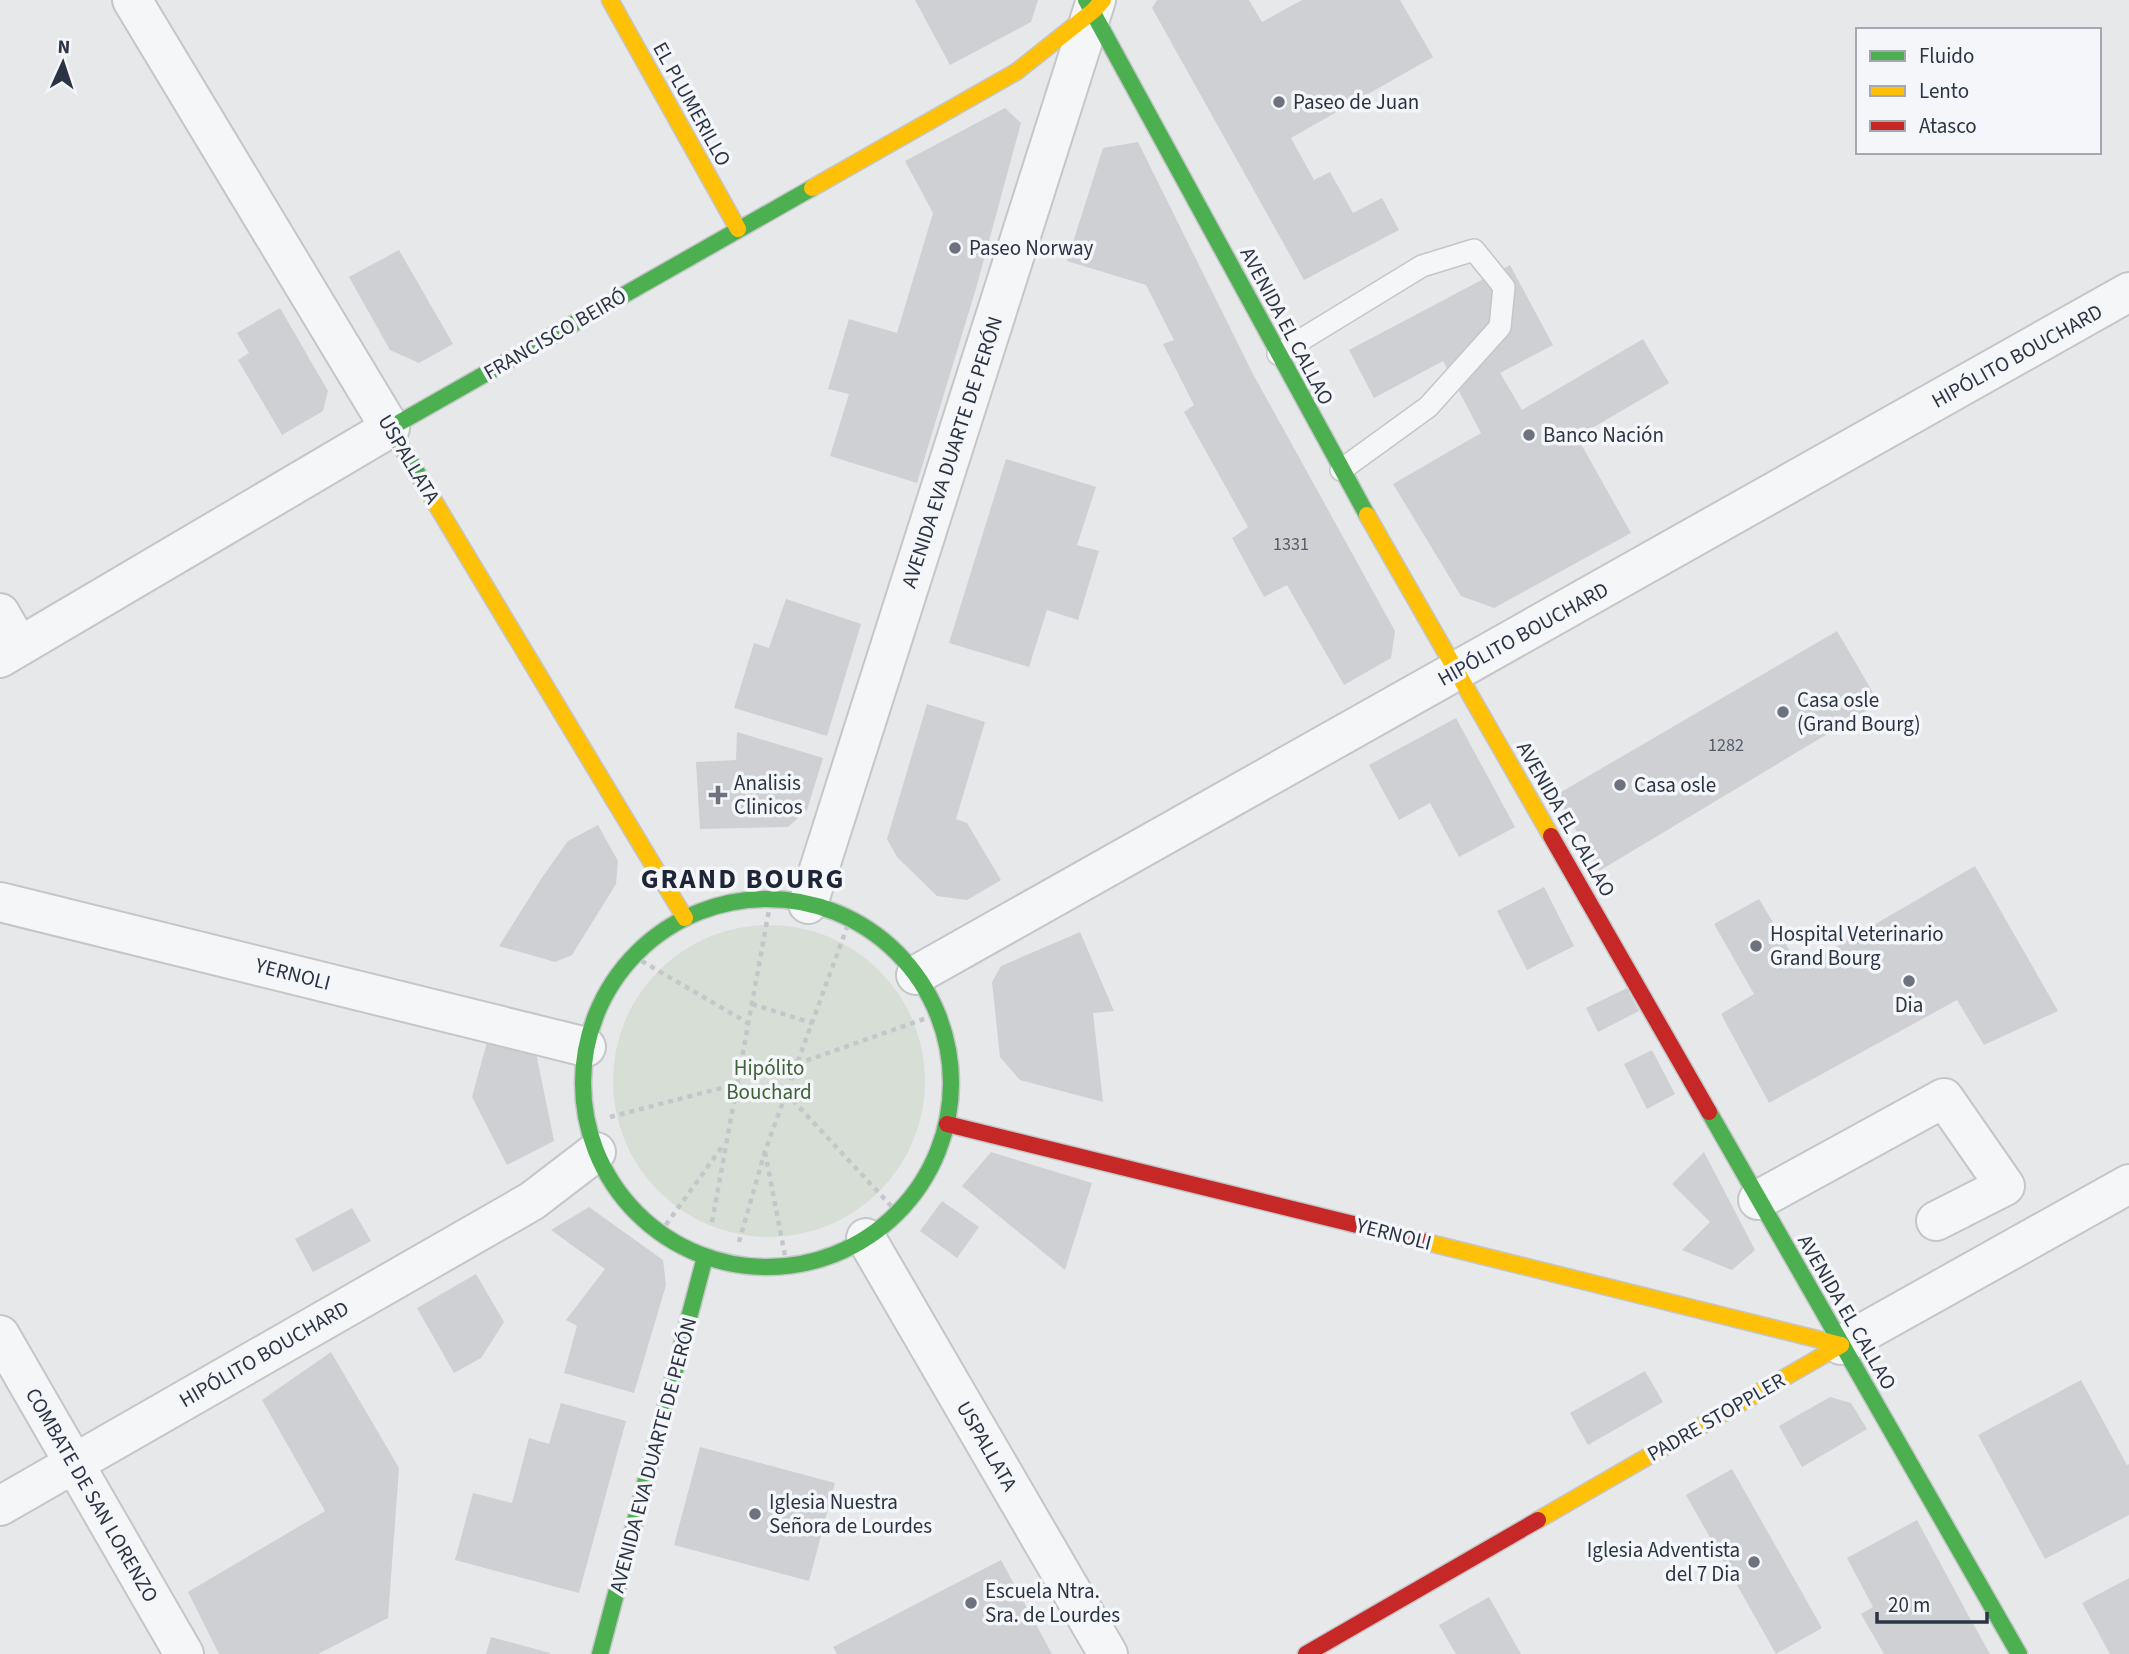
<svg xmlns="http://www.w3.org/2000/svg" width="2129" height="1654" viewBox="0 0 2129 1654" font-family="'Source Sans 3',sans-serif">
	<rect width="100%" height="100%" fill="#e6e8ea"/>
	<circle fill="#d6ded6" cx="769" cy="1081" r="156"/>
	<g fill="#ced0d3">
		<path d="M915,0H1038L1031,22L950,65Z"/>
		<path d="M1157,0H1249L1262,22L1302,0H1400L1433,57L1291,138L1314,180L1330,172L1353,213L1382,198L1399,230L1304,280L1152,8Z"/>
		<path d="M1005,108L1021,123L977,285L917,483L830,456L849,394L828,389L849,319L897,333L933,213L905,161Z"/>
		<path d="M1138,142L1253,374L1395,631L1391,658L1344,685L1287,585L1264,597L1232,538L1248,527L1184,412L1194,405L1163,344L1174,340L1146,285L1067,261L1103,148Z"/>
		<path d="M399,250L453,344L419,363L390,350L349,277Z"/>
		<path d="M1510,265L1553,345L1500,373L1522,410L1643,339L1669,383L1577,437L1631,533L1494,608L1461,596L1393,484L1481,433L1443,361L1374,398L1349,350Z"/>
		<path d="M280,308L328,391L323,411L282,435L238,360L249,353L237,333Z"/>
		<path d="M1006,459L1096,487L1077,545L1099,551L1078,620L1047,610L1029,667L949,643Z"/>
		<path d="M786,599L861,624L827,736L734,708L754,643L769,648Z"/>
		<path d="M1837,631L1879,703L1599,871L1556,795Z"/>
		<path d="M927,704L985,722L956,819L967,823L1001,880L967,900L937,896L897,857L887,839Z"/>
		<path d="M1456,718L1515,827L1459,857L1430,803L1399,820L1369,765Z"/>
		<path d="M737,732L823,758L807,810L788,827L700,829L696,762L736,760Z"/>
		<path d="M598,825L618,861L616,884L572,955L555,962L499,946L543,876L568,841Z"/>
		<path d="M1975,866L2058,1011L1984,1045L1957,1000L1769,1103L1721,1014L1754,994L1714,924L1759,899L1800,968Z"/>
		<path d="M1544,887L1574,946L1527,970L1497,911Z"/>
		<path d="M1080,932L1114,1011L1093,1013L1103,1102L1020,1080L1000,1057L992,982L1001,966Z"/>
		<path d="M1627,988L1639,1011L1598,1032L1586,1008Z"/>
		<path d="M490,1031L534,1043L554,1141L507,1165L472,1097Z"/>
		<path d="M1652,1050L1675,1094L1647,1109L1624,1064Z"/>
		<path d="M991,1152L1092,1183L1065,1270L962,1186Z"/>
		<path d="M1704,1152L1755,1250L1732,1270L1682,1250L1710,1222L1672,1184Z"/>
		<path d="M942,1201L979,1227L957,1258L920,1231Z"/>
		<path d="M589,1207L663,1260L666,1285L634,1393L564,1373L577,1326L566,1320L605,1269L551,1230Z"/>
		<path d="M352,1208L371,1241L313,1272L295,1239Z"/>
		<path d="M476,1274L504,1322L481,1358L454,1373L417,1308Z"/>
		<path d="M331,1352L399,1468L388,1618L318,1654H219L188,1592L325,1511L262,1400Z"/>
		<path d="M1645,1371L1663,1402L1588,1445L1570,1413Z"/>
		<path d="M2081,1380L2127,1465L2129,1464V1515L2045,1559L1978,1435Z"/>
		<path d="M1830,1397L1851,1403L1867,1429L1802,1467L1779,1426Z"/>
		<path d="M561,1403L626,1421L579,1593L455,1560L473,1493L512,1503L529,1438L549,1444Z"/>
		<path d="M700,1447L835,1483L809,1581L674,1545Z"/>
		<path d="M1732,1469L1822,1628L1776,1654L1686,1495Z"/>
		<path d="M1917,1520L1967,1613L1990,1654H1884L1861,1614L1873,1607L1847,1558Z"/>
		<path d="M1001,1560L1052,1654H837L833,1647Z"/>
		<path d="M2129,1578V1654H2110L2082,1603Z"/>
		<path d="M1489,1597L1521,1654H1456L1439,1625Z"/>
		<path d="M491,1637L550,1653V1654H486Z"/>
	</g>
	<g fill="none" stroke-linecap="round" stroke-linejoin="round">
		<defs>
			<path id="lane" d="M1278,354L1422,266L1474,250L1504,287L1500,327L1428,407L1341,470"/>
			<g id="street">
				<path d="M0,613L19,646"/>
				<path d="M0,658L390,428L132,0"/>
				<path d="M0,902L586,1047"/>
				<path d="M808,904L1096,0"/>
				<path d="M916,975L2129,292"/>
				<path d="M1758,1200L1944,1098L2005,1186L1936,1221"/>
				<path d="M866,1238L1108,1654"/>
				<path d="M0,1335L184,1654"/>
				<path d="M1841,1345L2129,1184"/>
				<path d="M0,1506L532,1201L596,1152"/>
			</g>
			<g id="fast">
				<path d="M1086,0L1367,515"/>
				<path d="M428,491L390,428L812,188"/>
				<circle cx="767" cy="1083" r="184"/>
				<path d="M1709,1112L2019,1654"/>
				<path d="M600,1654L705,1257"/>
			</g>
			<g id="slow">
				<path d="M610,0L738,229"/>
				<path d="M812,188L1016,72L1093,11L1103,0"/>
				<path d="M428,491L685,918"/>
				<path d="M1367,515L1551,836"/>
				<path d="M1422,1241L1841,1345"/>
				<path d="M1538,1520L1841,1345"/>
			</g>
			<g id="jam">
				<path d="M1551,836L1709,1112"/>
				<path d="M947,1124L1422,1241"/>
				<path d="M1306,1654L1538,1520"/>
			</g>
		</defs>
		<use href="#lane" stroke="#c4c6c8" stroke-width="24"/>
		<use href="#street" stroke="#c4c6c8" stroke-width="42"/>
		<use href="#fast" stroke="#c4c6c8" stroke-width="19"/>
		<use href="#slow" stroke="#c4c6c8" stroke-width="19"/>
		<use href="#jam" stroke="#c4c6c8" stroke-width="19"/>
		<g stroke="#c5c6ca" stroke-width="4.5" stroke-dasharray="5 5" stroke-linecap="butt">
			<path d="M633,956L748,1023"/>
			<path d="M752,1004L812,1023"/>
			<path d="M797,1064L938,1014"/>
			<path d="M786,1093L893,1208"/>
			<path d="M610,1117L737,1084"/>
			<path d="M765,1152L787,1266"/>
			<path d="M712,1222L769,910"/>
			<path d="M660,1233L724,1144"/>
			<path d="M739,1242L765,1151L850,919"/>
		</g>
		<use href="#lane" stroke="#f5f6f7" stroke-width="21"/>
		<use href="#street" stroke="#f5f6f7" stroke-width="38"/>
		<use href="#fast" stroke="#4caf50" stroke-width="16"/>
		<use href="#slow" stroke="#ffc107" stroke-width="16"/>
		<use href="#jam" stroke="#c62828" stroke-width="16"/>
	</g>
	<g fill="#6c737f" stroke="#f4f6f9" stroke-width="2.5">
		<circle cx="1279" cy="102" r="7"/>
		<circle cx="955" cy="248" r="7"/>
		<circle cx="1529" cy="435" r="7"/>
		<circle cx="1783" cy="712" r="7"/>
		<circle cx="1620" cy="785" r="7"/>
		<path d="M714.5 784.5h7v7h7v7h-7v7h-7v-7h-7v-7h7z"/>
		<circle cx="1756" cy="946" r="7"/>
		<circle cx="1909" cy="981" r="7"/>
		<circle cx="755" cy="1514" r="7"/>
		<circle cx="1754" cy="1562" r="7"/>
		<circle cx="971" cy="1603" r="7"/>
	</g>
	<g text-anchor="middle" stroke-width="7" stroke-linejoin="round" paint-order="stroke">
		<g font-size="18" fill="#545c69">
			<text x="1291" y="550">1331</text>
			<text x="1726" y="751">1282</text>
		</g>
		<g font-size="21" fill="#2b3445" stroke="#f4f6f9" text-anchor="start">
			<text x="1293" y="109">Paseo de Juan</text>
			<text x="969" y="255">Paseo Norway</text>
			<text x="1543" y="442">Banco Nación</text>
			<text x="1797" y="707">Casa osle<tspan x="1797" dy="24">(Grand Bourg)</tspan></text>
			<text x="734" y="790">Analisis<tspan x="734" dy="24">Clinicos</tspan></text>
			<text x="1634" y="792">Casa osle</text>
			<text x="1770" y="941">Hospital Veterinario<tspan x="1770" dy="24">Grand Bourg</tspan></text>
			<text x="1909" y="1012" text-anchor="middle">Dia</text>
			<text x="769" y="1509">Iglesia Nuestra<tspan x="769" dy="24">Señora de Lourdes</tspan></text>
			<text x="1740" y="1557" text-anchor="end">Iglesia Adventista<tspan x="1740" dy="24">del 7 Dia</tspan></text>
			<text x="985" y="1598">Escuela Ntra.<tspan x="985" dy="24">Sra. de Lourdes</tspan></text>
		</g>
		<g font-size="21" fill="#2b3445" stroke="#f4f6f9">
			<text transform="translate(692 104) rotate(61)" y="7">EL PLUMERILLO</text>
			<text transform="translate(1287 326) rotate(62)" y="7">AVENIDA EL CALLAO</text>
			<text transform="translate(555 334) rotate(-30)" y="7">FRANCISCO BEIRÓ</text>
			<text transform="translate(2017 356) rotate(-29)" y="7">HIPÓLITO BOUCHARD</text>
			<text transform="translate(952 452) rotate(-72)" y="7">AVENIDA EVA DUARTE DE PERÓN</text>
			<text transform="translate(409 459) rotate(59)" y="7">USPALLATA</text>
			<text transform="translate(1523 634) rotate(-29)" y="7">HIPÓLITO BOUCHARD</text>
			<text transform="translate(1566 819) rotate(60)" y="7">AVENIDA EL CALLAO</text>
			<text transform="translate(293 974) rotate(14)" y="7">YERNOLI</text>
			<text transform="translate(1394 1234) rotate(14)" y="7">YERNOLI</text>
			<text transform="translate(1847 1312) rotate(60)" y="7">AVENIDA EL CALLAO</text>
			<text transform="translate(264 1354) rotate(-30)" y="7">HIPÓLITO BOUCHARD</text>
			<text transform="translate(1716 1417) rotate(-30)" y="7">PADRE STOPPLER</text>
			<text transform="translate(987 1446) rotate(60)" y="7">USPALLATA</text>
			<text transform="translate(653 1455) rotate(-75)" y="7">AVENIDA EVA DUARTE DE PERÓN</text>
			<text transform="translate(92 1495) rotate(60)" y="7">COMBATE DE SAN LORENZO</text>
		</g>
		<g font-size="21" fill="#3f6138" stroke="#f4f6f9">
			<text x="769" y="1075">Hipólito<tspan x="769" dy="24">Bouchard</tspan></text>
		</g>
		<g font-size="28" font-weight="bold" letter-spacing="2" fill="#1d2536" stroke="#f4f6f9">
			<text x="743" y="888">GRAND BOURG</text>
		</g>
	</g>
	<rect x="1856" y="28" width="245" height="126" fill="#f4f6f9" stroke="#a4a8b1" stroke-width="2"/>
	<rect x="1870" y="51" width="35" height="10" fill="#4caf50" stroke="#a4a8b1" stroke-width="2"/>
	<text x="1919" y="63" font-size="21" fill="#2b3445">Fluido</text>
	<rect x="1870" y="86" width="35" height="10" fill="#ffc107" stroke="#a4a8b1" stroke-width="2"/>
	<text x="1919" y="98" font-size="21" fill="#2b3445">Lento</text>
	<rect x="1870" y="121" width="35" height="10" fill="#c62828" stroke="#a4a8b1" stroke-width="2"/>
	<text x="1919" y="133" font-size="21" fill="#2b3445">Atasco</text>
	<g transform="translate(63 63) rotate(3)" stroke="#f4f6f9" stroke-width="5" paint-order="stroke">
	<path d="M0-5L12 26L0 18L-12 26Z" fill="#2b3445"/>
	<text y="-10" font-size="19" font-weight="bold" text-anchor="middle" fill="#2b3445">N</text>
	</g>
	<path d="M1877 1612v10h110v-10" fill="none" stroke="#2b3445" stroke-width="3.5"/>
	<text x="1888" y="1612" font-size="21" fill="#2b3445" stroke="#f4f6f9" stroke-width="5" paint-order="stroke">20 m</text>
</svg>
